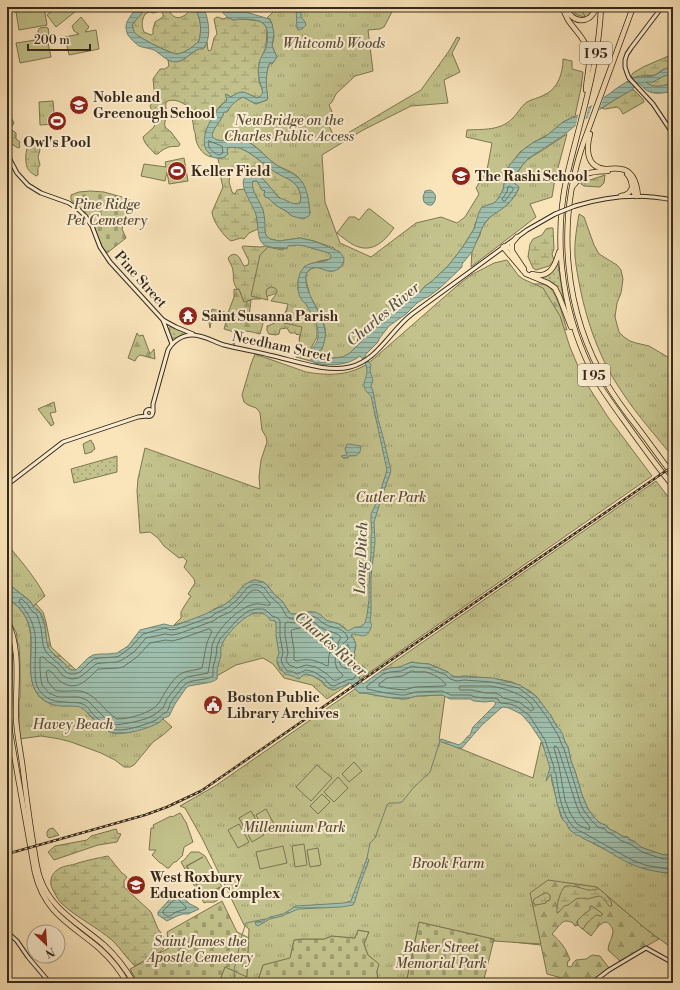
<svg xmlns="http://www.w3.org/2000/svg" width="680" height="990" viewBox="0 0 680 990" font-family="'Libre Bodoni',serif">
	<defs>
		<pattern id="grass-dots" width="8" height="8" patternUnits="userSpaceOnUse"><rect width="8" height="8" fill="#c3c28c"/><path d="M2 2h.1M6 6h.1" fill="none" stroke="#9f9e72" stroke-width="1.8" stroke-linecap="round"/></pattern>
		<pattern id="forest-firs" width="22" height="20" patternUnits="userSpaceOnUse"><rect width="22" height="20" fill="#c3c28c"/><path d="M5 1l3.5 6h-7zM16 11l3.5 6h-7z" fill="#9f9e72"/></pattern>
		<pattern id="wetland-marsh" width="20" height="14" patternUnits="userSpaceOnUse"><rect width="20" height="14" fill="#c3c28c"/><path d="M1 5h8M5 5V1M11 12h8M15 12V8" fill="none" stroke="#9f9e72"/></pattern>
		<pattern id="cemetery-stones" width="16" height="16" patternUnits="userSpaceOnUse"><rect width="16" height="16" fill="#c3c28c"/><path d="M2 7V4a2 2 0 0 1 4 0v3zM10 15v-3a2 2 0 0 1 4 0v3z" fill="#9f9e72"/></pattern>
		<pattern id="park-tufts" width="24" height="20" patternUnits="userSpaceOnUse"><rect width="24" height="20" fill="#c3c28c"/><path d="M3 7l-1-3M5 7V3M7 7l1-3M15 17l-1-3M17 17v-4M19 17l1-3" fill="none" stroke="#9f9e72"/></pattern>
		<pattern id="water-rules" width="6" height="5" patternUnits="userSpaceOnUse"><rect width="6" height="5" fill="#9ebfad"/><path d="M0 2.5h6" fill="none" stroke="#829b8c"/></pattern>
	</defs>
	<rect width="100%" height="100%" fill="#fae4ba"/>
	<filter id="stains"><feTurbulence type="fractalNoise" baseFrequency=".005" numOctaves="4"/><feColorMatrix values="0 0 0 0 .2 0 0 0 0 .09 0 0 0 0 .02 0 0 0 .5 -.17"/></filter>
	<radialGradient id="worn" r=".72"><stop offset=".6" stop-color="#630" stop-opacity="0"/><stop offset="1" stop-color="#630" stop-opacity=".3"/></radialGradient>
	<g fill="url(#grass-dots)" stroke="#7c7652">
		<path d="M568,7H571L573,11H582L584,9H592L595,7L591,15L583,19L573,16Z"/>
		<path d="M557,264H558L564,303H563L560,294L538,276Z"/>
		<path d="M171,326L184,332L185,333C182,336 175,339 171,338L168,330Z"/>
		<path d="M117,456V472L74,483L71,469Z"/>
	</g>
	<g fill="url(#forest-firs)" stroke="#7c7652">
		<path d="M571,7H595L587,10L584,9L582,11L585,16L584,17C577,15 574,14 571,7Z"/>
		<path d="M533,284C538,284 544,283 549,287C557,293 564,320 567,330L563,329L550,328Z"/>
		<path d="M237,288L239,289L244,302L251,300L249,317L264,320L260,334C244,330 240,328 234,345L233,344C234,340 236,336 234,332L224,329L226,322L212,318L210,328L209,323L212,309L228,313L234,297V289L237,290Z"/>
		<path d="M137,333L139,336L143,335L150,354L154,349L155,359L140,355L137,357L135,361L128,358Z"/>
		<path d="M54,402L56,412L50,413L54,424L51,426L38,409Z"/>
		<path d="M36,604L43,612L46,622L51,647L76,670C69,671 68,667 63,662C59,657 53,655 49,649C45,642 47,635 45,627C45,622 42,613 38,610C36,608 35,607 33,606Z"/>
		<path d="M560,871L563,882L597,887L646,929L659,939L620,961L608,950C608,943 613,938 613,931C613,929 611,926 610,925C604,916 595,931 591,936L578,925L575,926L572,922C570,922 568,921 565,921C561,922 555,931 552,934C561,942 566,948 570,960L568,961L567,966L571,967L572,966L573,963L576,960L586,959L592,955L600,956L609,968L589,983H580L547,974L541,945L512,942L507,887Z"/>
	</g>
	<g fill="url(#wetland-marsh)" stroke="#7c7652" fill-rule="evenodd">
		<path d="M145,7H168C173,24 185,18 193,7H194C201,17 202,30 199,41C194,46 185,53 177,54C171,54 140,38 135,34C133,32 133,28 132,25C136,19 143,14 145,7ZM161,11L163,14V17L155,22L153,29V34L151,35L144,32C141,25 142,20 145,14L149,12L153,13Z"/>
		<path d="M217,17L224,19L227,17L233,20L242,19L260,21L265,25L267,29L266,47L259,64V82L263,91V94L261,96L257,98C246,93 242,89 231,97L226,94L227,100L219,107L214,115L205,133L210,153L212,157C204,156 198,148 196,140C195,136 196,134 194,130L191,110C185,103 174,97 166,102C165,107 167,111 166,116C166,120 164,122 165,127L171,132L180,144L179,146C176,147 172,146 169,147C166,148 160,151 158,154H155C151,149 144,144 143,137L154,127L156,121L150,106L155,99L153,79L160,69H165L169,66L168,60C183,66 188,53 200,48L201,49L205,47L207,42L208,50L209,51L211,50L214,38L217,34L214,19Z"/>
		<path d="M673,54V71L672,70L664,69L655,75L636,77L633,78L631,76L633,73L643,67Z"/>
		<path d="M673,74V83C664,86 653,89 646,82C653,82 656,79 663,76C666,75 669,75 673,74Z"/>
		<path d="M631,90H634L643,99L644,102L623,114L620,109L617,107L605,109L602,108L616,99Z"/>
		<path d="M7,92L9,113L14,123L11,128L12,130L16,133V139L20,142L19,144L20,147L18,148L7,141Z"/>
		<path d="M29,145L38,146L40,150L38,157L40,165L38,168V175L36,176C33,174 28,171 27,167C25,161 25,150 29,145Z"/>
		<path d="M234,147C239,147 242,149 246,151C255,156 263,164 272,170C279,175 290,178 296,185C300,190 302,197 300,203C283,209 272,188 262,178C259,176 257,175 254,174C252,172 249,168 247,166C240,165 235,168 230,174L229,182L232,192L235,194L237,190L244,189L256,212L258,229L249,233L244,239L241,238L231,241C224,237 212,220 212,212L223,187L221,179V172L218,159L224,157L228,154L226,148Z"/>
		<path d="M605,175L604,183L600,187L584,186L581,184V183Z"/>
		<path d="M549,228H553L554,249L552,254L554,260L549,266L536,270L533,268L528,257L530,244L533,239L542,235L546,229Z"/>
		<path d="M243,246L260,247L266,246L287,249L322,251L329,253L332,256L330,259C323,262 316,262 309,260L280,294H274L260,299H253L244,302L239,289H237C232,280 234,280 233,271C233,267 229,262 228,258L231,255C239,252 240,260 244,266L248,265L249,261L242,247Z"/>
		<path d="M289,305L306,325L300,341L299,339L300,335L298,334L297,335L295,333H290L287,328L280,329L279,334L276,335L269,334L267,331V326C275,324 283,318 286,311C288,306 285,310 289,305Z"/>
		<path d="M348,644C350,650 352,660 347,665L345,663L344,661L347,645Z"/>
		<path d="M53,828L59,835L49,838L47,836V832L49,829Z"/>
		<path d="M116,829L117,830V833L121,834L117,842L98,845L57,859L54,860L48,852L55,846L87,840L91,836Z"/>
		<path d="M108,856L121,872L127,877L124,881V887L151,912L158,929L162,934L165,940V947L160,952L135,966C127,959 121,949 113,941C97,927 77,918 61,903C58,900 52,889 51,885C50,880 52,874 56,871C62,865 71,866 78,863C88,860 98,858 108,856Z"/>
		<path d="M565,886C574,885 580,888 588,890C593,891 596,888 601,889L611,901L612,906H609C606,903 604,897 599,896L587,899L581,898L576,899L568,905L564,906L559,912L557,913C556,905 560,892 565,886Z"/>
		<path d="M545,893H547L550,895V900L547,901L546,903L536,905L533,902L534,899Z"/>
		<path d="M590,906H592L603,914L601,916L596,915L587,923L583,929C580,928 577,924 577,921L584,914L590,910Z"/>
	</g>
	<g fill="url(#cemetery-stones)" stroke="#7c7652">
		<path d="M90,191L104,192L129,199L122,229L126,238L107,253C98,245 97,229 90,219C87,214 83,210 79,207C76,205 73,203 72,201C70,198 71,197 71,195L79,192Z"/>
		<path d="M222,901L237,932L249,938L247,978L225,967L219,983H138L130,969L169,948L167,932Z"/>
		<path d="M419,922L494,939L483,983H406L414,946Z"/>
		<path d="M357,930L369,932L364,944L368,955L380,964L377,971L378,983H261L258,980L263,965L290,957L294,940L302,939H324L332,936L355,938Z"/>
	</g>
	<g fill="url(#park-tufts)" stroke="#7c7652">
		<path d="M278,7H393L394,8L384,27L380,29L368,30L373,71L355,76L336,94L332,102L329,105L333,114L325,118L336,140L421,90L449,51L457,37L460,38L452,53L460,72L444,80L448,103L411,106L363,130L322,155L325,202L340,243L371,257L416,223L441,217L457,223L465,217L479,194L476,188L487,170L492,143L466,137L467,130C484,129 500,131 513,118C518,113 521,106 527,102C532,99 539,98 544,95C558,89 563,73 563,59L572,61V69L583,72L581,88L575,116L563,122L549,134L534,142L520,152L507,169L503,190L497,200L494,203L484,207L475,224L474,229L462,248L448,266L431,282L425,286L421,291L402,304L371,331L350,353L343,357L324,359C321,358 318,355 317,352L322,349C324,342 326,335 325,328C323,320 319,312 315,305C314,301 310,298 309,294C309,293 309,292 309,291C307,283 302,274 311,269C318,265 323,270 329,271C334,272 337,269 341,267L344,262L334,248L314,241L300,238L279,241L270,239L266,235L265,232L263,210L252,188V183L253,181H257L262,190L265,191L264,196C270,198 273,203 277,206C283,209 287,212 292,216L310,213C309,202 307,188 299,178C293,171 282,169 275,164C265,157 256,143 243,140C232,136 220,146 211,136C213,127 222,121 224,112H226L228,111C230,105 237,100 243,97L256,104L267,100C268,94 266,89 266,83C266,77 267,70 269,64L270,63L272,64L277,57L272,46L274,37L272,24L270,19L267,18Z"/>
		<path d="M53,101L55,124L40,125L39,102Z"/>
		<path d="M567,134L555,179L552,197L530,204L536,217L471,267L472,250L480,235L481,228L490,217L507,205L515,196L519,188L515,184L514,180C517,173 523,162 530,158C535,154 541,152 546,148C553,143 560,139 567,134Z"/>
		<path d="M579,214L584,217L594,245L599,254L617,265L621,270L623,279L621,293L617,303L615,317L619,332L624,337L630,341L636,343L649,346L673,360V457C656,436 637,415 622,392C596,354 583,311 576,265C576,262 575,259 575,256C574,242 577,227 579,214Z"/>
		<path d="M294,244L302,245L315,249L327,252L331,254L332,256L330,259L320,261L305,266L301,272L298,282V290L313,315L317,325V337L308,354L314,362L296,357L302,327L284,323L288,304L271,301C274,296 283,289 271,287L267,289L266,293L268,300L251,296L260,255L268,247L282,250L284,249L287,246Z"/>
		<path d="M507,260L518,275L523,279L543,288L560,316L570,347L580,371L588,386L608,417L652,476L360,679L359,677L364,669V667L358,664L354,665V654L356,646L354,639L345,628L337,623L328,622L321,615L311,612L296,614H291L280,599L274,594L267,585L263,582L255,580L251,581L240,590L232,599L224,605L214,609L209,613L195,619L174,625L181,618V612L185,605L191,596L188,594L195,583L194,579L184,567L187,561L183,557L179,558L164,546L158,538L150,532L140,533L137,491L138,479L145,448L260,489L259,477L261,460L267,442L266,437L262,430L260,413L258,410L256,408L248,405L244,402L242,395L251,364L255,354L306,372C329,376 352,376 371,361L458,285L471,275L494,263Z"/>
		<path d="M91,440L92,443H93L95,449L92,451V452L85,454L83,444Z"/>
		<path d="M656,481L673,503V855H664L640,847L634,841L629,839L628,837L622,836L616,832L609,829L607,826L600,823L594,817L588,809L582,795L575,771L571,761L568,747L550,714L548,712L537,697L530,691L512,682L498,679L464,676L458,677L452,676L448,672L429,664L416,663L412,662L407,664L402,667L390,668L381,671Z"/>
		<path d="M7,544C21,561 35,577 45,596L33,606L29,600L7,583Z"/>
		<path d="M7,599C12,602 15,604 19,608C43,633 20,670 38,695C44,703 55,706 65,706C71,706 78,704 83,708C86,710 88,714 91,717C97,723 105,730 113,733L163,719L172,727L163,735L153,742L134,765L130,767H124L115,760L101,753L71,742L60,739L41,736L19,739V701L20,697V662L19,646L17,641V637L16,632L7,616Z"/>
		<path d="M261,611L275,621L276,623L280,653L277,662L280,670L305,674L313,676L321,681L325,686L333,690L346,684H349L327,699L312,685L284,678L273,664L263,658L236,665L206,682L218,648L239,618Z"/>
		<path d="M355,689L359,693H364L386,697L401,699H405L417,696L442,695L445,696L439,740L533,778L541,742L549,759L552,782L561,817L567,824L570,830L596,845L645,869L673,874V949L646,929L597,887L548,880L530,893L541,944L494,941V939L419,922L406,983H378L377,971L379,964L368,955L364,944L369,932L358,930L355,938L332,936L324,939H302L294,940L290,958L263,965L258,980L261,983H219L225,967L247,977L249,929L244,925L202,838L185,808L180,806L215,786Z"/>
	</g>
	<g fill="#c3c28c" stroke="#7c7652" fill-rule="evenodd">
		<path d="M44,7L47,25L19,30L16,12Z"/>
		<path d="M57,7H81L56,27L47,15Z"/>
		<path d="M81,17L89,27L85,32L96,30L99,49L69,55L65,37L79,34L74,31L72,26Z"/>
		<path d="M46,27L48,28L49,34L46,38H47L51,57L20,63L16,43L42,39C38,36 36,32 40,28Z"/>
		<path d="M184,158L188,181L169,184L167,172L165,181L141,176L144,164L166,167L165,162Z"/>
		<path d="M368,209H370L394,228C384,242 371,255 352,244C347,241 342,237 337,233L349,217H355L359,220Z"/>
		<path d="M354,762L362,771L349,782L342,774Z"/>
		<path d="M317,765L332,778L311,801L296,787Z"/>
		<path d="M338,777L348,788L334,802L324,792Z"/>
		<path d="M322,794L330,802L318,814L310,806Z"/>
		<path d="M266,809L274,824L264,830L256,815Z"/>
		<path d="M251,811L264,835L252,842L239,818Z"/>
		<path d="M180,813L181,814L185,821L186,822L193,842L184,847L183,853H182L183,855L176,862H174L169,868H167L161,863H160L152,855L156,850H149L151,828H154L153,825L171,816L172,817Z"/>
		<path d="M239,824L249,842L238,848L228,830Z"/>
		<path d="M304,844L307,865L295,867L292,846Z"/>
		<path d="M283,846L287,863L260,869L256,852Z"/>
		<path d="M318,848L321,865L310,867L307,850Z"/>
		<path d="M191,852H199L205,856L221,885C223,892 221,900 214,902C210,903 208,901 204,903L181,862C186,860 187,855 191,852ZM203,857L187,866L203,896L220,887V888L203,897L186,866Z"/>
	</g>
	<g fill="url(#water-rules)" stroke="#748372" fill-rule="evenodd">
		<path d="M136,7H145C143,14 136,19 132,25C133,27 133,31 135,33C139,38 171,54 177,54C185,53 194,46 199,41C202,29 201,18 194,7H203C209,19 212,38 203,49C194,47 187,61 176,62C167,62 161,54 154,50C149,48 144,48 139,46C135,43 131,39 128,35C122,22 131,18 136,7Z"/>
		<path d="M217,7H224L227,9L246,12L269,19L272,24L274,33L272,46L277,57L272,64L270,63L269,64C265,76 266,87 268,99L264,101L256,104L243,97C236,100 230,106 227,112H224C222,121 213,127 212,136C220,146 232,136 243,140C256,144 265,157 275,164C284,171 297,173 303,183C308,192 309,204 310,213L309,216L303,219L292,216L286,211L277,206L268,198L265,197L264,194L265,191L264,190L263,191L262,190L257,181H253C250,190 260,201 263,210C265,217 265,225 265,232L266,235L270,239L279,241L300,238L314,241L340,252L344,258C344,265 338,272 330,271C323,271 317,264 309,270C308,272 306,273 306,275C303,292 323,313 325,331C326,337 324,343 322,349L317,352L322,358L324,359L343,357L350,353L382,321L413,296L421,291L425,286L431,282L448,266L462,248L474,229L479,212L482,207L494,203L497,200L503,190L507,169L512,162L524,149L534,142L545,137L563,122L578,115L612,92C616,88 635,76 640,76C644,76 649,77 653,76C658,74 662,70 667,68L672,70L673,74L664,76L653,82H646C653,89 664,86 673,83V91C660,94 649,96 640,84H637L632,90L616,99L577,124L564,135L529,158L525,162L518,171L514,179L515,184L517,185L519,187L517,192L510,202L502,209L490,217L484,224L472,252L462,264V267L440,288L428,297L425,298L417,303L406,314L389,326L379,339L378,342L366,354L365,356L371,365L370,371L373,380L371,386L373,391L378,419L383,437L391,471L382,496L374,522L375,542L371,577V614L370,621C372,625 372,626 370,630C366,640 359,634 352,634L351,636C358,643 355,646 354,655C354,658 355,661 354,665L358,664L365,668L359,678L363,684L381,671L390,668L399,667L412,662L417,663L429,664L448,672L452,676L458,677L464,676L474,677L493,678L520,685L537,697L548,712L550,714L557,727L560,729L563,735L565,742L568,747L571,761L575,771L582,795L588,809L594,817L600,823L607,826L609,829L616,832L622,836L628,837L629,840L634,841L641,847L646,849L664,855H673V874C659,872 644,870 631,864C615,857 601,845 584,839L580,836L576,835L569,829L567,824L563,820L557,803L551,774L550,775L546,781L550,768L542,742L530,724L521,714L509,708L503,707L501,708L482,725L461,749L439,741L441,739L459,745L463,742L468,736L470,735L473,727L494,706L496,703L493,701L485,702L474,701L470,699H450L442,695L417,696L405,699L386,697L365,693H359L350,683L334,690L328,688L322,681L313,676L306,674L303,675L299,679L290,675L285,674L279,666L277,661V658L279,654L276,636V623L275,621L270,620C267,615 263,613 257,613C246,613 225,635 222,645C220,648 221,651 221,655C220,661 217,667 217,673C217,675 218,678 217,679C215,681 208,683 206,683L189,686L186,688L175,704L169,716C168,717 166,717 164,718C162,719 161,721 160,722C151,728 123,736 113,733C108,732 104,728 100,725C95,721 85,709 80,707C76,706 72,706 68,706C53,707 42,702 35,690C32,685 32,680 31,675C29,651 37,630 21,610C17,605 13,601 7,600V583L31,602L34,608L40,612L45,627L46,637L48,647L55,656L63,662L69,669L71,670H76L88,658L93,655L100,654H107L117,653L128,646L140,630L164,624L172,626L177,625L203,615L224,605L232,599L244,585L251,581L255,580L263,582L267,585L274,594L283,602L289,612L291,614H296L308,612H315L321,615L326,620L339,624L348,631L355,627H359L362,626L365,623L367,615L369,600V585L371,553V535L372,532L371,521V514L377,502L387,470L371,396C358,385 367,381 367,370C367,365 363,359 360,356C347,366 330,366 314,363C303,351 317,348 318,337C319,323 312,316 306,304C301,301 298,294 298,288C297,277 301,265 313,263C319,262 326,262 331,258V255L329,253L315,249L305,246L297,245L288,246L287,249C280,247 269,249 263,244C256,237 259,224 256,215C254,205 231,177 252,174C261,172 273,192 279,198C286,199 292,206 300,203C302,197 300,190 296,185C292,180 286,178 280,175C267,168 256,155 242,149C237,147 232,147 227,148L228,154C221,160 220,159 212,157C210,153 206,151 205,147C201,136 212,115 220,107C222,104 225,103 227,100L225,94L231,97C244,88 244,93 257,98C268,94 259,85 259,77C258,73 258,69 259,65C259,59 264,53 266,48C268,41 269,29 264,24C259,19 246,19 240,19C237,19 234,21 231,19C227,18 220,10 217,7ZM348,644C350,650 352,660 347,665C339,661 345,657 347,652C348,650 347,648 347,645Z"/>
		<path d="M296,7H301V17L305,22L306,25L302,29L298,30L297,28Z"/>
		<path d="M430,190C437,193 437,200 432,205H428L424,202L423,197L425,191Z"/>
		<path d="M347,444H349L361,446C360,457 357,455 348,456V458H343L341,456L347,455L345,449Z"/>
		<path d="M367,858L369,860L360,884L355,901L353,905L341,907L298,909L282,916L270,919L258,926L256,925L255,922L263,921L270,917L283,914L296,906L344,903L351,901Z"/>
		<path d="M178,894L180,895L190,904L198,908L199,909L188,914H183L177,916L167,921L158,915V912L171,898Z"/>
	</g>
	<g fill="#fae4ba">
		<path d="M605,94L598,113L587,120L594,100Z"/>
		<path d="M589,104L585,122L575,129L579,111Z"/>
	</g>
	<g fill="none" stroke-linecap="round" stroke-linejoin="round">
		<g stroke="#6a7463" stroke-width="1">
			<path d="M209,141L222,146L223,153L219,155C216,154 210,150 209,147C208,144 209,143 209,141Z"/>
			<path d="M510,186L513,188V190L505,201H503L502,199L507,192L508,187Z"/>
			<path d="M252,585C264,583 265,590 271,597C275,601 279,603 282,608C284,611 285,616 289,618C295,621 304,616 310,616C316,616 319,620 323,623C331,629 345,626 348,639L343,644C343,646 344,649 343,651C342,653 340,655 340,657C338,666 344,671 352,667L357,669L358,671L354,679L347,680L334,686L330,685L324,678L314,672L306,670L297,674L291,671H287L283,665L281,660L283,653L280,636V621L278,618L272,616L267,611L263,609H256L248,611L237,620L220,639L217,646L216,656L213,668V676C205,681 193,679 187,683C183,685 174,698 171,702C169,705 169,710 166,713C165,713 164,713 163,714C161,715 159,718 156,720C147,724 123,733 112,729C105,725 96,718 91,712C88,707 85,704 79,703C75,702 71,703 67,702C54,702 43,699 37,686C35,680 35,671 35,665C36,637 38,625 19,602L20,599H22L28,605L31,610L37,615L41,628L43,645L46,652L53,659L60,665L66,672L70,674H75L80,672L91,661L94,659L100,658L115,657L119,656L130,648L143,634L165,628L171,630L177,629L211,617L216,613L227,608L237,600L247,588Z"/>
			<path d="M254,590C263,589 264,598 270,603V605C265,606 260,603 255,604C239,607 218,628 213,643C211,647 212,651 211,655C210,661 209,667 208,673L187,677L181,681L167,699L163,708L154,715L145,719L134,722L116,725L105,718L87,700L79,697H58L49,693L42,685L41,680L40,669V658L41,657H43L50,663L56,667L62,675L65,677L72,679L78,678L83,675L96,664L101,663L117,662L122,660L134,652L146,638L165,634L172,635L178,634L213,621L219,617L230,612L240,603L250,592Z"/>
			<path d="M309,621C314,621 316,624 320,627C327,632 335,631 341,637L338,643V649L336,653L335,662L337,669L343,675C342,678 337,681 333,680L327,674L316,667L306,665L297,668L289,665L286,660L288,653L285,635V624L287,622C295,624 301,622 309,621Z"/>
			<path d="M305,627H311L319,634L333,638C332,644 330,650 329,656C328,659 329,663 328,666C324,665 322,663 318,662C311,659 304,659 297,661L294,660V650L291,631L292,630Z"/>
			<path d="M209,629L211,630L212,632C205,643 205,655 202,668C194,671 186,670 179,675C171,681 164,694 159,703C152,713 129,719 117,719C104,711 98,697 84,692C75,689 64,693 55,690L48,682L46,672L48,670C54,673 55,677 60,681C76,693 87,680 98,669L118,668L123,667L137,657L150,643L166,640L172,641L180,639Z"/>
			<path d="M412,671C417,673 421,671 426,672C433,674 443,679 446,685L444,686L415,687L404,690L387,688L379,686V684L387,678L402,676Z"/>
			<path d="M460,686H465C473,686 482,686 490,686C504,688 529,695 534,709L531,711L519,702L503,698L500,695L495,693H486L471,690H460L459,688Z"/>
			<path d="M555,746L557,747L559,751L576,804L580,814L590,827L589,830L577,824L570,813L565,800L559,766L554,748Z"/>
			<path d="M673,859H663L642,852L632,845L620,840L614,835L607,832L605,829L598,827L591,820L584,811L580,802L564,749L561,743L559,737L547,717L534,700L519,688L492,682L464,680L457,681L450,679L446,675L428,668L416,667L412,666L401,671L390,672L383,674L367,686V689L386,693L401,695H405L416,692L442,691L451,695H470L475,697L485,698H494L498,699L500,703L510,704L516,706L523,711L529,715L545,740L554,767V771L556,774C558,791 563,827 582,832L632,860L645,865L673,870"/>
			<path d="M178,899L186,907V909C183,910 179,911 176,912C170,915 169,919 163,913V911L173,901Z"/>
		</g>
		<g stroke="#748372" stroke-width="1">
			<path d="M367,858L370,843L375,838L387,805L389,803H398L402,802L414,787L430,772L440,741"/>
			<path d="M235,983L234,970L242,935L246,923L265,919"/>
		</g>
		<defs>
			<g id="secondary">
				<path d="M662,7L631,48L627,54L625,60V67L627,73L629,78L653,104L673,134"/>
				<path d="M7,154L17,173L28,185L41,193L69,203L79,210L85,216L92,226L100,247L110,262L163,320L172,344"/>
				<path d="M575,206C607,196 640,193 673,200"/>
				<path d="M163,320L176,327L193,334"/>
				<circle cx="149" cy="413" r="3.5"/>
				<path d="M153,412V404L168,350C173,341 182,335 192,335C204,335 214,342 224,345C239,349 254,351 269,355C293,360 327,373 350,367C378,360 390,331 412,314L527,230L555,214"/>
				<path d="M7,485L63,442L138,417L147,416"/>
				<path d="M7,932L17,941L28,957L50,983"/>
				<path d="M592,983L609,970L646,948L673,963"/>
			</g>
			<g id="highway">
				<path d="M563,7C566,25 583,33 588,50C592,61 586,78 586,90"/>
				<path d="M566,7C569,17 579,24 589,18C593,15 595,11 597,7"/>
				<path d="M601,7C599,65 580,120 567,176C552,245 563,319 597,381C608,399 621,416 633,433C646,451 659,469 673,486"/>
				<path d="M633,7L583,144C556,224 564,312 607,384C615,398 625,411 635,424C648,441 660,458 673,475"/>
				<path d="M590,134C586,149 586,167 605,169C611,169 616,168 621,169C634,171 637,184 638,196"/>
				<path d="M627,174C634,181 630,189 636,196"/>
				<path d="M573,186C585,171 590,172 608,171"/>
				<path d="M621,196C627,195 631,193 632,187"/>
				<path d="M505,246L510,248L524,269"/>
				<path d="M503,247L526,274L548,283L555,288L559,296L571,327"/>
				<path d="M512,250V243L517,237"/>
				<path d="M532,274C549,279 555,267 559,252"/>
				<path d="M7,620C22,651 15,686 16,719C17,736 21,753 23,770C26,794 29,818 33,842C35,854 36,866 40,878C51,910 80,924 104,945C116,956 126,969 134,983"/>
				<path d="M7,637L10,656L9,718L10,732L35,873C45,914 71,924 100,949C111,959 120,970 127,983"/>
			</g>
		</defs>
		<use href="#secondary" stroke="#352919" stroke-width="5"/>
		<use href="#highway" stroke="#352919" stroke-width="6"/>
		<use href="#secondary" stroke="#fcedd2" stroke-width="3"/>
		<use href="#highway" stroke="#fae4ba" stroke-width="4.5"/>
		<defs>
			<path id="rail" d="M7,854L145,815L167,807L201,791L673,466"/>
		</defs>
		<use href="#rail" stroke="#352919" stroke-width="2.5"/>
		<use href="#rail" stroke="#fcedd2" stroke-width="1" stroke-dasharray="3" stroke-linecap="butt"/>
		<defs>
			<path id="secondary-bridge" d="M555,214L575,206"/>
		</defs>
		<use href="#secondary-bridge" stroke="#352919" stroke-width="5" stroke-linecap="butt"/>
		<use href="#secondary-bridge" stroke="#fcedd2" stroke-width="3"/>
	</g>
	<defs>
		<symbol id="school-disc" viewBox="-11 -11 22 22"><circle r="9.5" fill="#8f2418" stroke="#fcedd2"/><path d="M0-5L7-2L0 1L-7-2ZM-4 1L0 2.5L4 1V4Q0 6-4 4Z" fill="#fff"/></symbol>
		<symbol id="stadium-disc" viewBox="-11 -11 22 22"><circle r="9.5" fill="#8f2418" stroke="#fcedd2"/><path d="M0-5a6.5 5 0 1 0 0 10a6.5 5 0 1 0 0-10ZM-3.5-1.8h7v3.6h-7Z" fill="#fff"/></symbol>
		<symbol id="temple-disc" viewBox="-11 -11 22 22"><circle r="9.5" fill="#8f2418" stroke="#fcedd2"/><path d="M0-6L5-2H3V0L6.5 2.5H4V6H1.5V3h-3V6H-4V2.5H-6.5L-3 0V-2H-5Z" fill="#fff"/></symbol>
		<symbol id="civic-disc" viewBox="-11 -11 22 22"><circle r="9.5" fill="#8f2418" stroke="#fcedd2"/><path d="M-.6-6.5H3V-4.5H.6V-3L4-1V1h2V6H-6V1h2V-1L-.6-3ZM-1.2 2.5V6h2.4V2.5Z" fill="#fff"/></symbol>
	</defs>
	<g fill-rule="evenodd">
		<use href="#school-disc" x="68" y="94" width="22" height="22"/>
		<use href="#stadium-disc" x="46" y="110" width="22" height="22"/>
		<use href="#stadium-disc" x="166" y="160" width="22" height="22"/>
		<use href="#school-disc" x="450" y="165" width="22" height="22"/>
		<use href="#temple-disc" x="177" y="305" width="22" height="22"/>
		<use href="#civic-disc" x="202" y="694" width="22" height="22"/>
		<use href="#school-disc" x="125" y="874" width="22" height="22"/>
	</g>
	<g text-anchor="middle" stroke-width="4" stroke-linejoin="round" paint-order="stroke">
		<g fill="#fcedd2" stroke="#716450" stroke-width="1">
			<rect x="580" y="42" width="32" height="22" rx="3"/>
			<rect x="578" y="364" width="32" height="22" rx="3"/>
		</g>
		<g font-size="13" font-weight="bold" fill="#352919">
			<text x="596" y="58">I 95</text>
			<text x="594" y="380">I 95</text>
		</g>
		<g font-size="14" font-style="italic" fill="#584f36" stroke="#fcedd2">
			<text x="334" y="48">Whitcomb Woods</text>
			<text x="289" y="125">NewBridge on the<tspan x="289" dy="16">Charles Public Access</tspan></text>
			<text x="107" y="209">Pine Ridge<tspan x="107" dy="16">Pet Cemetery</tspan></text>
			<text x="391" y="502">Cutler Park</text>
			<text x="73" y="729">Havey Beach</text>
			<text x="294" y="832">Millennium Park</text>
			<text x="448" y="868">Brook Farm</text>
			<text x="200" y="946">Saint James the<tspan x="200" dy="16">Apostle Cemetery</tspan></text>
			<text x="441" y="952">Baker Street<tspan x="441" dy="16">Memorial Park</tspan></text>
		</g>
		<g font-size="14" font-weight="bold" fill="#352919" stroke="#fcedd2" text-anchor="start">
			<text x="93" y="102">Noble and<tspan x="93" dy="16">Greenough School</tspan></text>
			<text x="57" y="147" text-anchor="middle">Owl's Pool</text>
			<text x="191" y="176">Keller Field</text>
			<text x="475" y="181">The Rashi School</text>
			<text x="202" y="321">Saint Susanna Parish</text>
			<text x="227" y="702">Boston Public<tspan x="227" dy="16">Library Archives</tspan></text>
			<text x="150" y="882">West Roxbury<tspan x="150" dy="16">Education Complex</tspan></text>
		</g>
		<g font-size="14" fill="#352919" stroke="#fcedd2">
			<text transform="translate(141 279) rotate(48)" y="5">Pine Street</text>
			<text transform="translate(282 346) rotate(12)" y="5">Needham Street</text>
		</g>
		<g font-size="15" font-style="italic" fill="#545645" stroke="#fcedd2">
			<text transform="translate(383 314) rotate(-40)" y="5">Charles River</text>
			<text transform="translate(361 558) rotate(-88)" y="5">Long Ditch</text>
			<text transform="translate(331 644) rotate(41)" y="5">Charles River</text>
		</g>
	</g>
	<rect width="680" height="990" fill="none" stroke="#fae4ba" stroke-width="24"/>
	<rect x="8" y="8" width="664" height="974" fill="none" stroke="#352919" stroke-width="2"/>
	<rect x="12" y="12" width="656" height="966" fill="none" stroke="#352919"/>
	<g transform="translate(46 944) rotate(155)"><circle r="19" fill="#fcedd2" stroke="#ac9f88"/>
	<path d="M0-3L7 15L0 10L-7 15Z" fill="#8f2418"/>
	<text y="-6" font-size="11" font-weight="bold" text-anchor="middle" fill="#352919">N</text>
	</g>
	<path d="M28 44v6h62v-6" fill="none" stroke="#352919" stroke-width="2"/>
	<text x="34" y="44" font-size="12" fill="#352919" stroke="#fcedd2" stroke-width="3" paint-order="stroke">200 m</text>
	<rect width="100%" height="100%" filter="url(#stains)"/>
	<rect width="100%" height="100%" fill="url(#worn)"/>
</svg>
